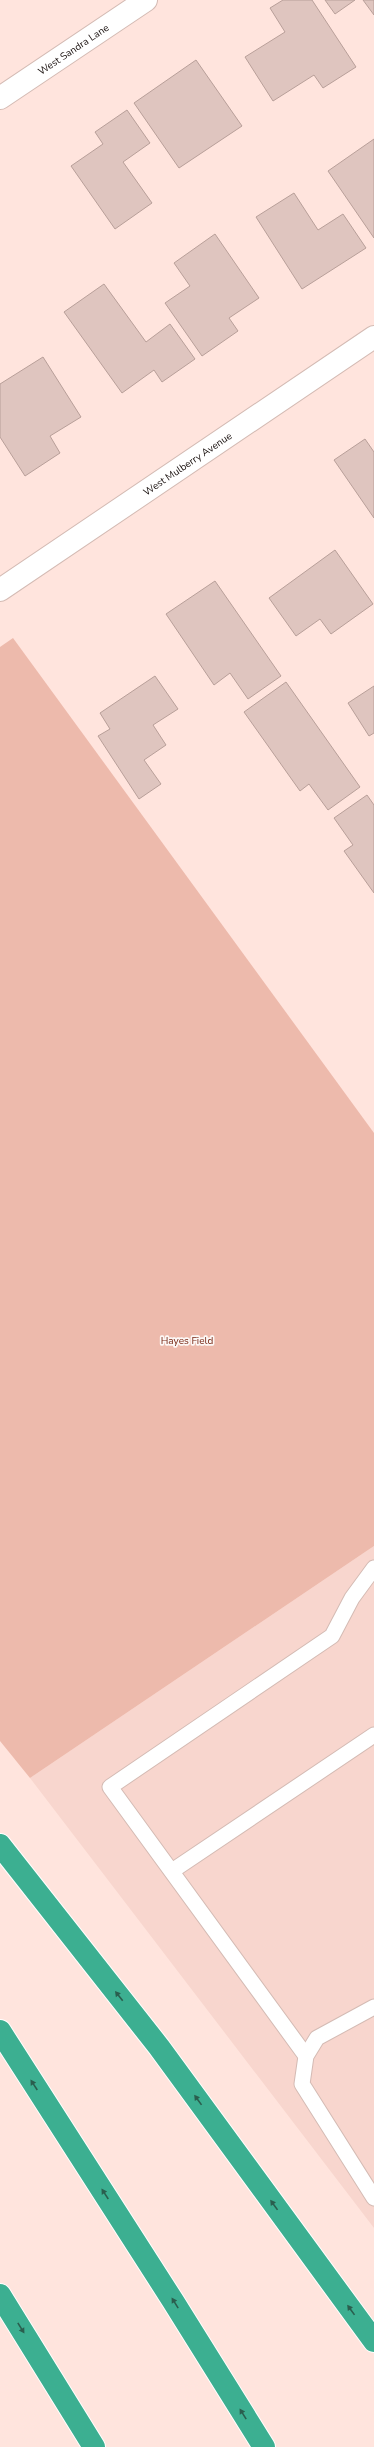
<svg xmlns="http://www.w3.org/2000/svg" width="374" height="2447" viewBox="0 0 374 2447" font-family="'Nunito Sans',sans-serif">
	<rect width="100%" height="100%" fill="#ffe4dd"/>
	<path fill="#f8d6ce" d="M374,1546V2228L30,1778Z"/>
	<path fill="#edbaac" d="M13,638L374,1133V1546L30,1778L0,1741V647Z"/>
	<g fill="#dfc5bf" stroke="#b89f99">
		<path d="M283,0H312L356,67L323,88L314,75L273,101L245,57L285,32L270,8Z"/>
		<path d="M325,0H355L335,14Z"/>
		<path d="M363,0H374V15Z"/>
		<path d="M196,60L242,126L179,168L134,103Z"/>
		<path d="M127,110L150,143L123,162L152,203L115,229L71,166L103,144L95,132Z"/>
		<path d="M374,139V238L328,171Z"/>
		<path d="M294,193L318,230L343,214L366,248L302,289L256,217Z"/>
		<path d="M215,234L259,298L229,318L238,331L202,356L165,303L190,286L174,263Z"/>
		<path d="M104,284L146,342L170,324L195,359L162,382L154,370L122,393L64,312Z"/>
		<path d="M43,357L81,417L50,436L60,453L25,476L0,437V384Z"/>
		<path d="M365,439L374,452V518L334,460Z"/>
		<path d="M335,550L373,604L331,634L320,619L296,636L269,598Z"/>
		<path d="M215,581L281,676L248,699L230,673L214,685L166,614Z"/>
		<path d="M155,676L178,709L153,725L166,745L144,760L161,784L139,799L98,736L110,729L100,713Z"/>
		<path d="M286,682L360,787L328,810L309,784L300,791L244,712Z"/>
		<path d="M374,686V733L369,736L348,703Z"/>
		<path d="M367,795L374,805V893L344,851L353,845L334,818Z"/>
	</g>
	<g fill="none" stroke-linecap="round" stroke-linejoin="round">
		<defs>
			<g id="service">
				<path d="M172,1871L374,1735"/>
				<path d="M374,2007L317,2038L306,2056L302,2084L374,2198"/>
				<path d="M306,2056L110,1787L332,1636L352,1598L374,1568"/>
			</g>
			<g id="minor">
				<path id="s1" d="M0,98L146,0"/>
				<path id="s2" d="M0,590L374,337"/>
			</g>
			<g id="motorway">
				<path d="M0,1845L159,2047L374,2341"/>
				<path d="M0,2031L173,2301L264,2447"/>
				<path d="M0,2295L94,2447"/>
			</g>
		</defs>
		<use href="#service" stroke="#d4bbb4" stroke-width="17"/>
		<use href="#minor" stroke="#d4bbb4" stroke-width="24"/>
		<use href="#motorway" stroke="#fff" stroke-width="24"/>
		<use href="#service" stroke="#fff" stroke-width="15"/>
		<use href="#minor" stroke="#fff" stroke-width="22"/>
		<use href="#motorway" stroke="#3caf91" stroke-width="22"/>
	</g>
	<defs><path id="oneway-solid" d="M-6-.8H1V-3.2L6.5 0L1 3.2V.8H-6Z"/></defs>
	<g fill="#2a5e4e">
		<use href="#oneway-solid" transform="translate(119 1996) rotate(-128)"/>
		<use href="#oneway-solid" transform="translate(34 2085) rotate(-123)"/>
		<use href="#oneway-solid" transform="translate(198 2100) rotate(-126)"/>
		<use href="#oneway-solid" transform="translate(105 2194) rotate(-123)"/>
		<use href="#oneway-solid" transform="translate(274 2205) rotate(-126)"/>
		<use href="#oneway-solid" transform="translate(175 2303) rotate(-122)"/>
		<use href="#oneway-solid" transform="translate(351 2310) rotate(-126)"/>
		<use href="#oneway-solid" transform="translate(21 2328) rotate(58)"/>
		<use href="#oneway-solid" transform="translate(243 2414) rotate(-122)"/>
	</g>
	<g text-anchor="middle" stroke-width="3.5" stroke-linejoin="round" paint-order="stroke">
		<g font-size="10" fill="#170e0c" stroke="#fcf7f5">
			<text dy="4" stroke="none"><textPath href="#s1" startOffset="88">West Sandra Lane</textPath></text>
			<text dy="4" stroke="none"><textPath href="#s2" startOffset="226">West Mulberry Avenue</textPath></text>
		</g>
		<g font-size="10" fill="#762512" stroke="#fcf7f5">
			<text x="187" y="1344">Hayes Field</text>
		</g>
	</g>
</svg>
